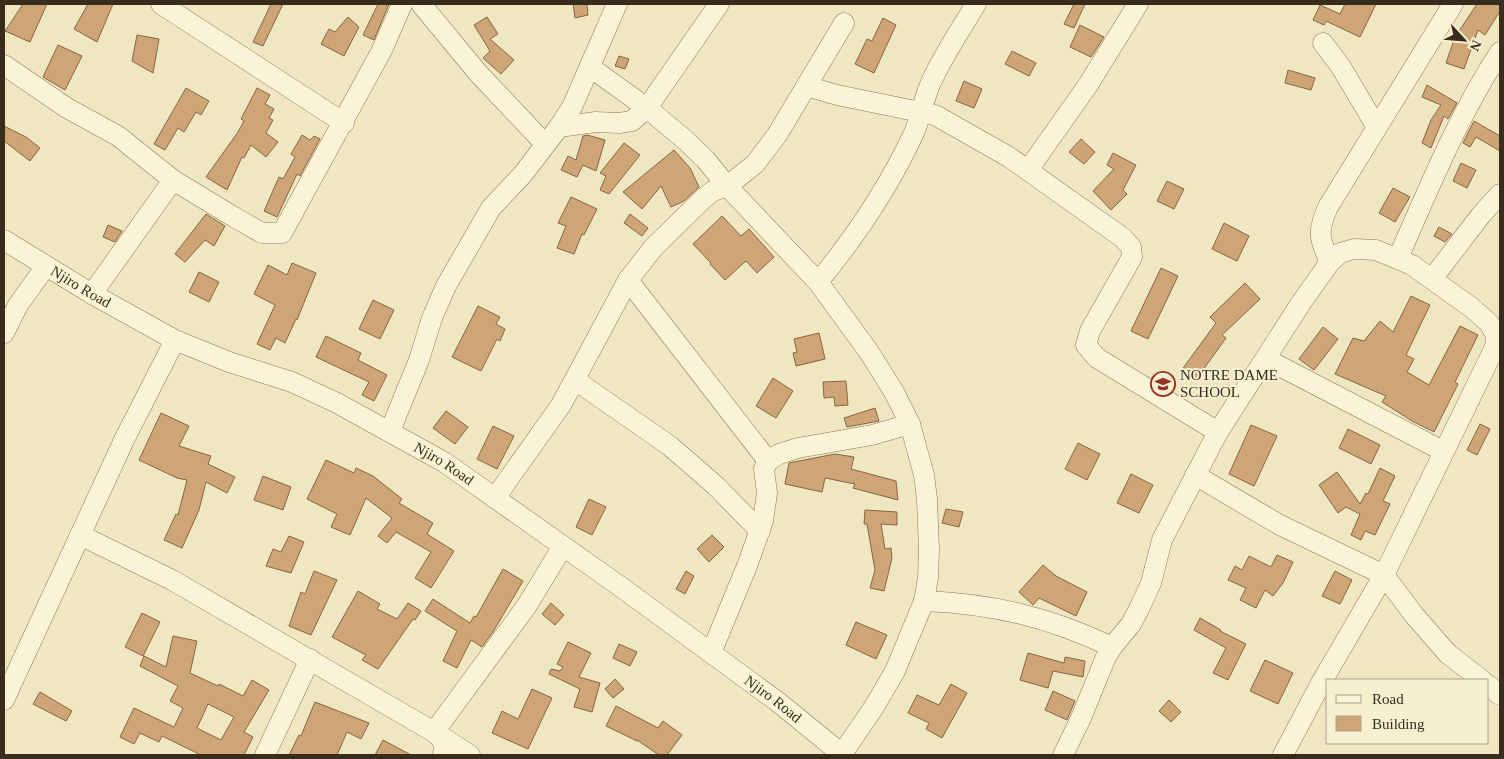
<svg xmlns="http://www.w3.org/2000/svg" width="1504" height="759" viewBox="0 0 1504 759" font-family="'Times New Roman',serif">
	<rect width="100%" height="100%" fill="#efe7c1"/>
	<g fill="#cea576" stroke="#89643e" fill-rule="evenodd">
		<path d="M23,4H47L30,42L5,31Z"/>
		<path d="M88,4H113L97,42L74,29Z"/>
		<path d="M271,4H283L263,46L253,42Z"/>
		<path d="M378,4H389L374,40L363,35Z"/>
		<path d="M573,4H587L588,15L575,18Z"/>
		<path d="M1074,4H1085L1074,28L1064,24Z"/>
		<path d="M1345,4H1376L1360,37L1326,21L1324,25L1313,20L1320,5L1340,14Z"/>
		<path d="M1477,4H1500V11L1485,35L1478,30L1464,69L1446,63L1455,37Z"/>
		<path d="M348,17L359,27L344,56L321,44L329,29L335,32Z"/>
		<path d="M487,17L498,34L490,39L514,60L501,74L483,58L490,51L474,25Z"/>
		<path d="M883,18L896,25L874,73L855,64L867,39L872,41Z"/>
		<path d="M1080,25L1104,37L1091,57L1070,47Z"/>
		<path d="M137,35L159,39L153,73L132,61Z"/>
		<path d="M58,45L82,56L65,90L43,77Z"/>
		<path d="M1012,51L1036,63L1029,76L1005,64Z"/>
		<path d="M619,56L629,59L625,69L615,66Z"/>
		<path d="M1288,70L1315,78L1311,90L1285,83Z"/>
		<path d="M964,81L982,89L974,108L956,101Z"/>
		<path d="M1427,85L1457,103L1448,119L1444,116L1431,148L1422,143L1431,120L1441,105L1422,97Z"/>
		<path d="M186,88L209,101L201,115L196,112L184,132L178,128L165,150L154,144Z"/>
		<path d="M257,88L270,95L265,104L274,109L269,118L273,120L266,133L278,142L266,157L251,145L244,158L242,157L227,190L206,177L238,132L244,121L241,119Z"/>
		<path d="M1474,121L1500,136V151L1476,137L1470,147L1463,143Z"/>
		<path d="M4,126L26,137L40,148L30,161L4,141Z"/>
		<path d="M302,135L310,140L314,136L320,139L300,176L297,174L277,217L264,211L279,177L283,179L295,157L291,154Z"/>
		<path d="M587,135L605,140L596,171L583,165L577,177L561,170L568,156L576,160L583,136Z"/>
		<path d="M1081,139L1095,152L1084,164L1069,152Z"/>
		<path d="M624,143L640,155L609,194L600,190L606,176L600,173Z"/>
		<path d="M674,150L690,168L699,187L684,201L671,207L661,186L642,209L623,192Z"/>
		<path d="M1113,153L1136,165L1123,190L1127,194L1111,210L1093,191L1114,169L1107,165Z"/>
		<path d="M1461,163L1476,170L1467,188L1453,181Z"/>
		<path d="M1167,181L1184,189L1174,209L1157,201Z"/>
		<path d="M1393,188L1410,197L1395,222L1379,213Z"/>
		<path d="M571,197L597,209L584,235L582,234L574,254L557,248L566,226L558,223Z"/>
		<path d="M206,214L225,226L214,246L205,240L185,262L175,254Z"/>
		<path d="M630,214L648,228L642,236L624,223Z"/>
		<path d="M722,216L741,236L749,229L774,257L757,273L746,261L725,280L710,264L711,263L693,244Z"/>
		<path d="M1224,223L1249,236L1237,261L1212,249Z"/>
		<path d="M108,225L122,231L115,242L103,237Z"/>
		<path d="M1439,227L1452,234L1445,242L1434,236Z"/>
		<path d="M292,263L316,273L297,320L296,319L285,343L276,338L270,350L257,344L275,305L254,294L268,265L287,275Z"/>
		<path d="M1161,268L1178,276L1148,339L1131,331Z"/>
		<path d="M199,272L219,282L209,302L189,292Z"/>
		<path d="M1245,283L1260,299L1222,335L1226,338L1195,381L1181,371L1216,323L1210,317Z"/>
		<path d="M1411,296L1430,305L1406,355L1414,359L1407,372L1429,385L1460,326L1478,335L1455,382L1458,384L1434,432L1412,421L1382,402L1386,396L1335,374L1353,338L1364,341L1380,321L1393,332Z"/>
		<path d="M373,300L394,310L380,339L359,329Z"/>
		<path d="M478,306L500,317L496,324L505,329L500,341L497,339L481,371L452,357Z"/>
		<path d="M1323,327L1338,339L1314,370L1299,359Z"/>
		<path d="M819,333L825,359L796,366L793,353L797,352L794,339Z"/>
		<path d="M326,336L361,353L358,360L387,375L374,401L362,395L369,382L316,357Z"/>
		<path d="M773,378L793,391L776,418L756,406Z"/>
		<path d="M846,381L848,405L835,406L834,397L824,398L823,382Z"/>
		<path d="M875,408L879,421L847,427L844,418Z"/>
		<path d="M446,411L468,427L455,444L433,428Z"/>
		<path d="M161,413L189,426L179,446L211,456L208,464L235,477L227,493L206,482L199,510L182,548L164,540L176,514L178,515L187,480L177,478L139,460Z"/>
		<path d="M1480,424L1490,429L1477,455L1467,450Z"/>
		<path d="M1251,425L1277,436L1254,486L1229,474Z"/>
		<path d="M493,426L514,436L497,469L477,459Z"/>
		<path d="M1348,429L1380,445L1371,464L1339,448Z"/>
		<path d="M1078,443L1100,454L1087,480L1065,469Z"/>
		<path d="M835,454L854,457L851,469L896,481L898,500L853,488L855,484L825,478L822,492L785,484L789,463Z"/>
		<path d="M326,460L354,473L356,468L373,476L402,499L399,503L433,523L427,534L454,551L431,588L415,578L431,552L396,532L387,543L378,536L392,518L366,498L350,535L331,527L337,514L307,499Z"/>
		<path d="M1380,468L1395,476L1383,501L1390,504L1375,535L1365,531L1361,540L1351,535L1360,514L1346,507L1338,513L1319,485L1337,472L1360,504L1366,493L1368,494Z"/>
		<path d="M1131,474L1153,485L1139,513L1117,503Z"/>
		<path d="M263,476L291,487L283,510L254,500Z"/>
		<path d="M589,499L606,507L592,535L576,527Z"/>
		<path d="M946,509L963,512L959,527L942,523Z"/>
		<path d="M865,510L897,512V525L881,524L885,549L891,548L892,558L884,591L870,588L875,570L867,524H864Z"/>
		<path d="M712,535L724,547L709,562L697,549Z"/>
		<path d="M289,536L304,542L291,573L266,566L273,549L281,552Z"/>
		<path d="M1277,555L1293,562L1283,583L1273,596L1265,590L1256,608L1240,600L1246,588L1228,580L1235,566L1242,570L1249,556L1271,567Z"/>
		<path d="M1043,565L1056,576L1087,592L1076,616L1039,598L1033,605L1019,592Z"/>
		<path d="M503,569L523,581L493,632L482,647L471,640L457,668L443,661L457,631L425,611L433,599L470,623L474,616L476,617Z"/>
		<path d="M314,571L337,580L311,635L289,626L301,592L305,594Z"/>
		<path d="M686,571L694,576L685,594L676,589Z"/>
		<path d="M1335,571L1352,580L1340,604L1322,596Z"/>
		<path d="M358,591L380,604L377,609L397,619L408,603L421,611L415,620L413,619L378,669L362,660L366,655L332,637Z"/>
		<path d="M551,603L564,615L555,625L542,614Z"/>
		<path d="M142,613L160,622L143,656L125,647Z"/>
		<path d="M1200,618L1221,630L1220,631L1246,644L1228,680L1213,673L1226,648L1194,630Z"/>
		<path d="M856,622L887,635L876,659L846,645Z"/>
		<path d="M173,636L197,641L190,673L218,686L219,684L243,696L252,680L269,690L244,732L253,737L244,755H201L162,736L159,742L140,733L134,744L120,737L134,708L174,727L183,708L170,701L178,686L140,666L144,656L166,667ZM208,704L234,717L221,740L197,728Z"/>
		<path d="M568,642L591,653L579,677L600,683L592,712L574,707L580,689L549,674L551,669L560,671L563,667L557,664Z"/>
		<path d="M619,644L637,652L630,666L613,658Z"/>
		<path d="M1028,653L1064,663L1065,657L1085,661L1083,677L1053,671L1048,688L1020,680Z"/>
		<path d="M1265,660L1293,673L1278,704L1250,691Z"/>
		<path d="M615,679L624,689L613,698L605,689Z"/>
		<path d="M951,684L967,693L942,738L926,729L929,723L908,713L917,695L939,705Z"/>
		<path d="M532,689L552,698L528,749L492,733L502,711L518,719Z"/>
		<path d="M1053,691L1075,701L1067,720L1045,710Z"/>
		<path d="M40,692L72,711L66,721L33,704Z"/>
		<path d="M1169,700L1181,712L1171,722L1159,711Z"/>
		<path d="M315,702L369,723L361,739L347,732L337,755H289L299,735L301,736Z"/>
		<path d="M616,706L658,728L663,721L682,735L667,755H659L637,740V741L606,726Z"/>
		<path d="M383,740L411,755H375Z"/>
	</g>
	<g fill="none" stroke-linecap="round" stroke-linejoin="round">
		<defs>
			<g id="minor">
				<path d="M161,4L344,123"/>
				<path d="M421,4L478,73L545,144"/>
				<path d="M1323,43L1341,67L1376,126"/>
				<path d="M4,65L67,108L118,136L173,180L234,217L262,233H282L382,50L402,4"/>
				<path d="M590,67L647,108L684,139L705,159L727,186L818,282L869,352L894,392L910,424L924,475L927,499L929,550L928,578L924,601L895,671L874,707L842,754"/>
				<path d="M806,86L837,95L935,115L1009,157L1123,238L1131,247L1132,257L1090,331L1086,345L1097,358L1218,432"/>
				<path d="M559,127L596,122L619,123L632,121L647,108L719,4"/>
				<path d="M1028,170L1088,85L1138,4"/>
				<path id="s1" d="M4,240L92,294L175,340L229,362L292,382L337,403L444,462L621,587L778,702L843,755"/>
				<path d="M1398,258C1429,188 1458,116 1500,52"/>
				<path d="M1330,262C1319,239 1317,231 1328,207L1453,4"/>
				<path d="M1432,279L1481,215L1500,194"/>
				<path d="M628,280L768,461"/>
				<path d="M818,282C856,236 888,188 913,135C920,120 923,103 929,87C941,58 960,31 976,4"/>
				<path d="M92,294L173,180"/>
				<path d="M4,333L18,305L46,266"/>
				<path d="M1266,359L1443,451"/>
				<path d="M575,380L670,446L716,486L760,531"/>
				<path d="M390,431L419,360L432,318L446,286L491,208L523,174L559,127L572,107L617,4"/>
				<path d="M1195,475L1280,525L1384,575L1414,615L1448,654L1482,680"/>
				<path d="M495,498L561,405L628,280L653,248L704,198L713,191L727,186L755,164L777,135L844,23"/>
				<path d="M80,535L172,580L434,732L470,755"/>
				<path d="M924,601C994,604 1049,617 1112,647"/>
				<path d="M711,653L747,566L763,521L767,493L764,469L768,461L779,454L798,448L872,435L910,424"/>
				<path d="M1488,685L1500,695"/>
				<path d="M4,700L125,438L175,340"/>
				<path d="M265,755L310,659"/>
				<path d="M443,755C445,744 443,739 434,732L526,607L563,546"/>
				<path d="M1063,755L1081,718L1105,659L1112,647L1131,624L1140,607L1151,583L1162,540L1218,432L1301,303L1330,262L1340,253L1354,249L1376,250L1412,265L1472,308L1489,323L1496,335L1495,347L1384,575L1321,683L1283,755"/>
			</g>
		</defs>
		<use href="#minor" stroke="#897858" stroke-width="21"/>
		<use href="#minor" stroke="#faf3d5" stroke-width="20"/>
	</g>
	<defs>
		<symbol id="school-ring" viewBox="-11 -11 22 22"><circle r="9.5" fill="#f6f0d1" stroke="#993327" stroke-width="1.5"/><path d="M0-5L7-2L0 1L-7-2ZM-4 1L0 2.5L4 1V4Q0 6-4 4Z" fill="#993327"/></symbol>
	</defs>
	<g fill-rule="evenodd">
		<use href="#school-ring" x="1149" y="370" width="28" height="28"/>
	</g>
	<g text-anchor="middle" stroke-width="4" stroke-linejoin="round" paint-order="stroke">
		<g font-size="15" fill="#382d1d" stroke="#f6f0d1">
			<text dy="5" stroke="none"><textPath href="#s1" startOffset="90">Njiro Road</textPath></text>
			<text dy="5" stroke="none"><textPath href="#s1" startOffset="495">Njiro Road</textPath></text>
			<text dy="5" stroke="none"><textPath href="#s1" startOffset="900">Njiro Road</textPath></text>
		</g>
		<g font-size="15" fill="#382d1d" stroke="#f6f0d1" text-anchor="start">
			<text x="1180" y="380">NOTRE DAME<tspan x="1180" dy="17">SCHOOL</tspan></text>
		</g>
	</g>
	<rect width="1504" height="759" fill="none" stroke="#382d1d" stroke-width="10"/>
	<rect x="1326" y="679" width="162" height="65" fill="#f6f0d1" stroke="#aaa289"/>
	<rect x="1336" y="695" width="25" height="8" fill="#faf3d5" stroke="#aaa289"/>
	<text x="1372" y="704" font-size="15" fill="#382d1d">Road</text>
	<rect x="1336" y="716" width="25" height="15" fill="#cea576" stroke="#aaa289"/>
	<text x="1372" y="729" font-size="15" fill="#382d1d">Building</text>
	<g transform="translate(1464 40) rotate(116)" stroke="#f6f0d1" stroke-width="4" paint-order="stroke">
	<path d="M0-4L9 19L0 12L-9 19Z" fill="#382d1d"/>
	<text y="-8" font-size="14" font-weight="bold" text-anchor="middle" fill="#382d1d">N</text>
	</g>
</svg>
